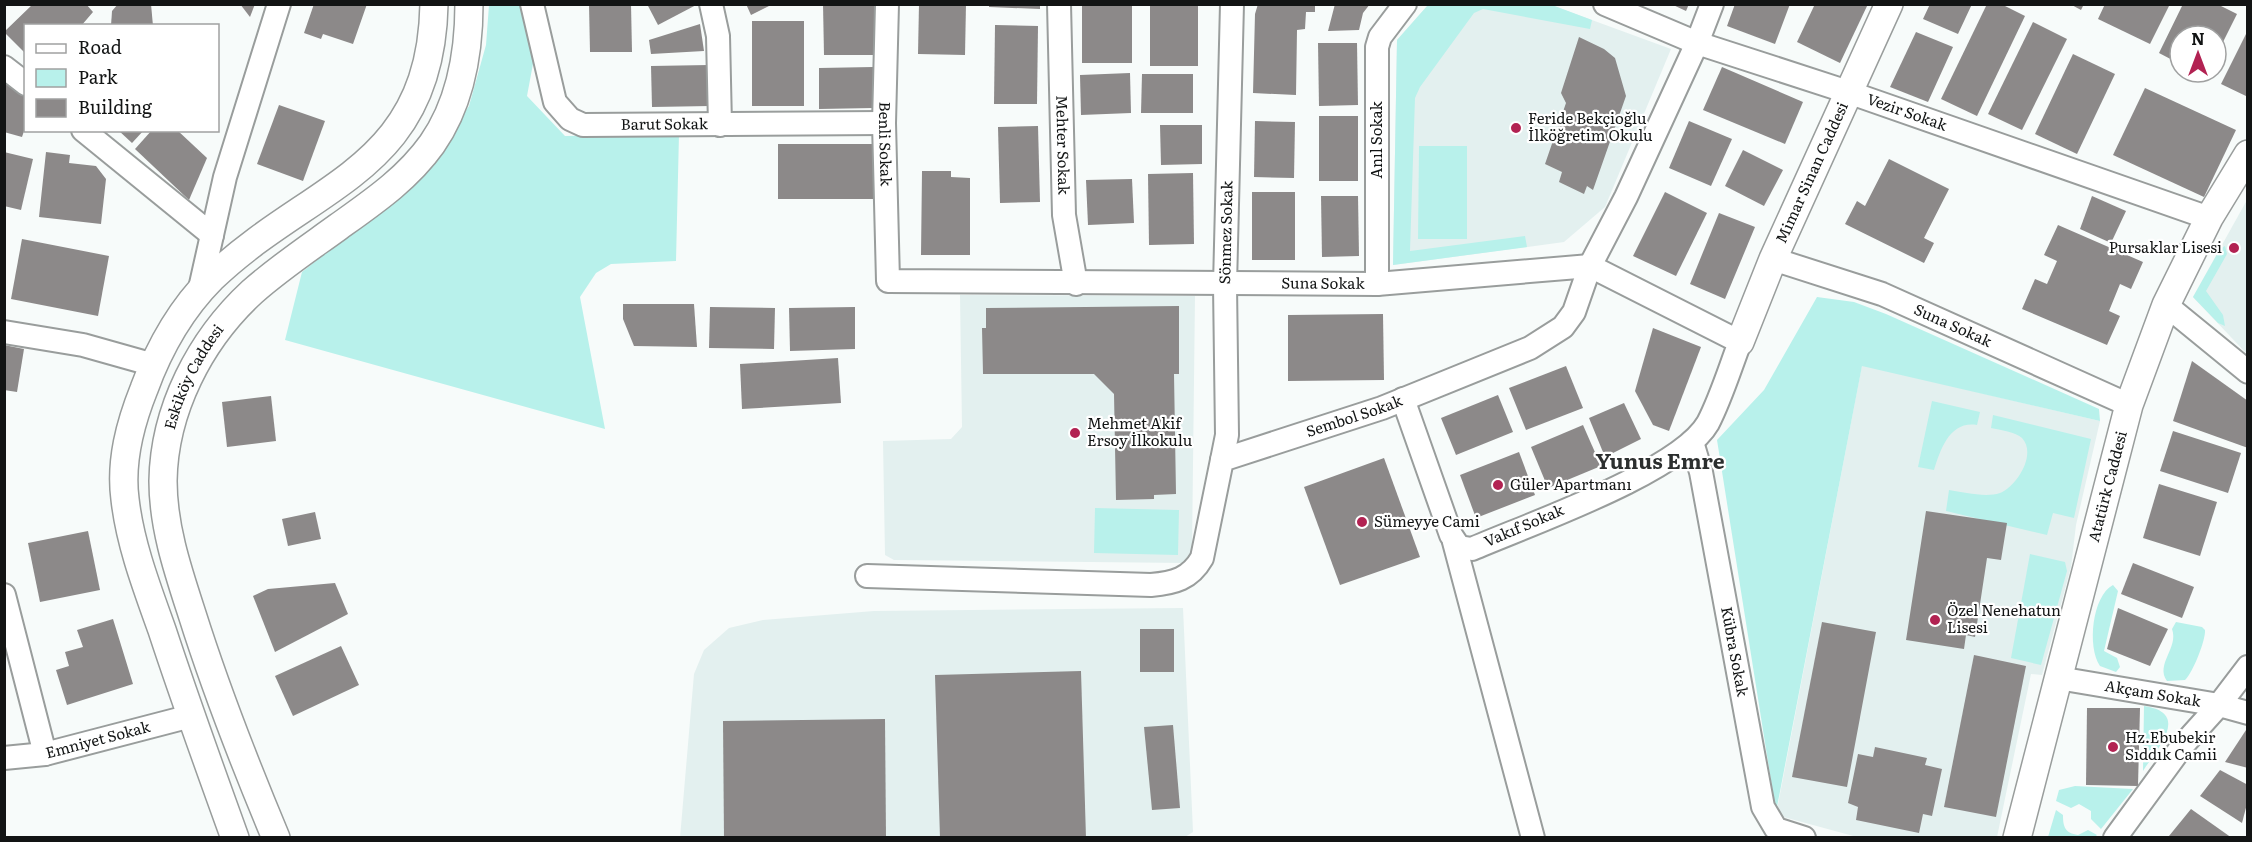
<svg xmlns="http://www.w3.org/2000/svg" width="2252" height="842" viewBox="0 0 2252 842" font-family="Literata,serif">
	<rect width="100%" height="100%" fill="#f7fbfa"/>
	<g fill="#e3f0ef">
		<path d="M1428,5H1551L1671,49L1605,207L1564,242L1393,265L1397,40Z"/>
		<path d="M2247,200V354L2193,297Z"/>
		<path d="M960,295L1195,296L1192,550L1187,563L894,560L885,555L883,441L951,439L962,427Z"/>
		<path d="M1862,365L2100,421L2076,525L2071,567L2042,675L2031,674L1997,837H1857L1776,815Z"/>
		<path d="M1183,608L1193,832L1185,837L680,838L694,674L704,650L729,628L763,620L874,611Z"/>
	</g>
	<g fill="#b8f1eb">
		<path d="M489,5H522L535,53L527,96L565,136L679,134L676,261L611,264L596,273L580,297L605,429L285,340L302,272L376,213L427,167L469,106L486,45Z"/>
		<path d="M1428,5H1552L1592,20L1590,29L1483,9L1474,13L1420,87L1415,98L1410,251L1525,236L1527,247L1393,265L1397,40Z"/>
		<path d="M1419,146H1467V239H1418Z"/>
		<path d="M2225,246L2227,254L2206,291L2223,315L2225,326L2218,323L2193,297L2220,249Z"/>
		<path d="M1817,297L1854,302L1886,314L2099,409L2100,421L1862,366L1776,812L1717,440L1764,390Z"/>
		<path d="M1932,401L1980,412L1977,425C1950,421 1941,448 1934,470L1918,467Z"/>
		<path d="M1993,415L2091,439L2074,518L2053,513L2047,535L1946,511L1949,490C1964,492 1985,498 2000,493C2017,486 2037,454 2022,438C2016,432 2000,430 1991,428Z"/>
		<path d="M1095,508L1179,510L1178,555L1094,553Z"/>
		<path d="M2030,554L2065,562L2067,571L2041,665L2011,658Z"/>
		<path d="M2113,585L2118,591L2104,651L2117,658L2120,667L2116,672L2100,666C2087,647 2092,596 2113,585Z"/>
		<path d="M2176,622L2202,627L2205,630C2206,639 2193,673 2185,680L2167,681C2155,664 2179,648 2172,629Z"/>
		<path d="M2144,706C2191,713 2158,747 2143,771Z"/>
		<path d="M2075,786L2133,789L2101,829L2091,819V811L2079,804L2071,808L2056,801L2059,790Z"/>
		<path d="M2056,810L2063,815C2063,827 2065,833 2078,835L2088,830L2097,835L2095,837H2048Z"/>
	</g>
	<g fill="#8c8989">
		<path d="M33,4H86L93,12L81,26H26V54L4,32Z"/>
		<path d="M118,4H151L153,26H111L112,11Z"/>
		<path d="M240,4H255L250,17Z"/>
		<path d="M314,4H367L353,44L323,34L321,39L304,33Z"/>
		<path d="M589,4H631L632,52H590Z"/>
		<path d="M647,4H698L658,25Z"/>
		<path d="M746,4H773L751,15Z"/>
		<path d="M823,4H874V55H824Z"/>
		<path d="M919,4H966L965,55L918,54Z"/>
		<path d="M989,4H1040V9L989,7Z"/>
		<rect x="1082" y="4" width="50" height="59"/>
		<rect x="1150" y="4" width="48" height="62"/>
		<path d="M1258,4H1315V12H1306L1305,29L1297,30L1296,95L1253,93L1255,14Z"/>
		<path d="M1335,4H1370L1363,13L1359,30L1328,31Z"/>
		<path d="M1671,4H1689L1686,11Z"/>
		<path d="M1735,4H1790L1775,44L1727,26Z"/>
		<path d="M1815,4H1868L1840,63L1797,42Z"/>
		<path d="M1930,4H1972L1958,34L1923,19Z"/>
		<path d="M1987,4H2001L2025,16L1977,116L1941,99Z"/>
		<path d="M2070,4H2084L2081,10Z"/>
		<path d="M2105,4H2170L2150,44L2098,19Z"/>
		<path d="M2183,4H2217L2237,14L2216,56V36H2180V64L2159,53Z"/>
		<rect x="752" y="21" width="52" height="85"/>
		<path d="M2033,22L2067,39L2022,130L1988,114Z"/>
		<path d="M700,24L704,51L651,54L649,40Z"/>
		<path d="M995,25L1038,26L1037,104H994Z"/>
		<path d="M2248,30V97L2221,84Z"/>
		<path d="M1916,32L1953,47L1928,102L1890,87Z"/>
		<path d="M1579,37L1604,49L1615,58L1626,96L1593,190L1587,186L1584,194L1559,182L1562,172L1545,164L1566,103L1561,93Z"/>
		<path d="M1318,43H1357L1358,105L1319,106Z"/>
		<path d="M2073,54L2115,74L2077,154L2035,134Z"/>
		<path d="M709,65L710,106L652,107L651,66Z"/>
		<path d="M873,67V108L819,109V68Z"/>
		<path d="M1722,67L1803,102L1785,144L1703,110Z"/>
		<path d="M4,73L26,88V125L22,137L4,132Z"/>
		<path d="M1130,73L1131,113L1081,115L1080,75Z"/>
		<path d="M1142,74H1193V113H1141Z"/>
		<path d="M2145,88L2236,130L2204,197L2113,155Z"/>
		<path d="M279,105L325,121L303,181L257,164Z"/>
		<rect x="1319" y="116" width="39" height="65"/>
		<path d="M1255,121L1295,122L1294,178L1254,177Z"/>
		<path d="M1689,121L1732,139L1711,186L1669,168Z"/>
		<path d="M1160,125H1202V164L1161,165Z"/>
		<path d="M1038,126L1040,202L1000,203L998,127Z"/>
		<path d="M118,130H144L132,143Z"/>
		<path d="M152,130H177L207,158L189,200L135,149Z"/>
		<rect x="778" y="144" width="95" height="55"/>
		<path d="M1743,150L1783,170L1764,206L1725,186Z"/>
		<path d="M4,152L33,159L21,210L4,206Z"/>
		<path d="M46,152L70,155L69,163L96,166L106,179L101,224L39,217Z"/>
		<path d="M1889,159L1949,189L1924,238L1934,243L1924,263L1845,224L1857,201L1865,206Z"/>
		<path d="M922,171H951V177L970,178V255H921Z"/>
		<path d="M1193,173L1194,244L1149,245L1148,174Z"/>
		<path d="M1132,179L1134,223L1088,225L1086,180Z"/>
		<rect x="1252" y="192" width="43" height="68"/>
		<path d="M1665,192L1707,213L1676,276L1633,256Z"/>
		<path d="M1321,196H1358L1359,256L1322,257Z"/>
		<path d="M2092,196L2126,211L2111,243L2080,229Z"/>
		<path d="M1719,213L1755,227L1725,299L1690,284Z"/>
		<path d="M2058,225L2143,262L2131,289L2120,284L2109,311L2120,316L2107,345L2022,309L2035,279L2047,284L2057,261L2044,255Z"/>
		<path d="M22,239L109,256L98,316L11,299Z"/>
		<path d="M623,304H694L697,347L634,346L623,319Z"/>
		<path d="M1179,306V374H1174L1176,494L1154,495V499L1116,500L1114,394L1094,374H983L982,328H986V308Z"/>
		<path d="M710,307L775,308L774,349L709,348Z"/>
		<path d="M855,307V349L790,351L789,308Z"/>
		<path d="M1383,314L1384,380L1288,381V315Z"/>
		<path d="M1653,328L1701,347L1669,431L1653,425L1635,391Z"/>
		<path d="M4,345L24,349L17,392L4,390Z"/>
		<path d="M838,358L841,403L742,409L740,364Z"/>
		<path d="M2192,361L2248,401V448L2173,421Z"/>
		<path d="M1566,366L1583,408L1526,430L1509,388Z"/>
		<path d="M1498,395L1513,432L1456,455L1441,418Z"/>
		<path d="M271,396L276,441L227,447L222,402Z"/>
		<path d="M1624,403L1641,439L1605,457L1589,418Z"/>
		<path d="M1583,425L1601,466L1548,488L1531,447Z"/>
		<path d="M2173,431L2241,453L2228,493L2160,471Z"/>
		<path d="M1519,452L1535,495L1476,518L1460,475Z"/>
		<path d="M1384,458L1420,557L1340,585L1304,487Z"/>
		<path d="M2159,484L2217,502L2200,556L2143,538Z"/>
		<path d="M1926,511L2007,523L2001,560L1987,558L1975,637L1966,635L1964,649L1906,640Z"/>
		<path d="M315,512L321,539L288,546L282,519Z"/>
		<path d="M88,531L100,590L40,602L28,543Z"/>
		<path d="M2133,563L2194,587L2182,618L2121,594Z"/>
		<path d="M335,583L348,614L275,652L253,596L268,589Z"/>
		<path d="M2118,608L2168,629L2150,666L2107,649Z"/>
		<path d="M113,619L133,684L67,705L56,670L69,666L65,652L83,647L77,630Z"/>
		<path d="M1822,622L1876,632L1847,787L1792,777Z"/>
		<rect x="1140" y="629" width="34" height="43"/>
		<path d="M341,646L359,685L293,716L275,676Z"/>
		<path d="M1974,655L2026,666L1996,817L1944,807Z"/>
		<path d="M1081,671L1086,838H940L935,675Z"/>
		<path d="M2087,708H2140L2138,786L2086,785Z"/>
		<path d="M885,719L886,838H724L723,721Z"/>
		<path d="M1173,725L1180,808L1152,810L1144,727Z"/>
		<path d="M2246,730L2248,731V768L2225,762Z"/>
		<path d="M1875,747L1927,758L1925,765L1942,769L1932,816L1923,814L1919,833L1856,820L1858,807L1848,803L1858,754L1873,757Z"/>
		<path d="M2220,770L2248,785V800L2242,823L2200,796Z"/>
		<path d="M2191,809L2232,838L2169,836Z"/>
	</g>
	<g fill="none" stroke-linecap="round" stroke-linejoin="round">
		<defs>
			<g id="minor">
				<path id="s1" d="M532,4L555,102L570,119L583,125L884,123"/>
				<path d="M711,4L718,36L720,125"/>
				<path id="s2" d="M887,4L884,123L888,281L1377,284L1590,266L1740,342C1730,368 1721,398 1708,423C1680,472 1527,525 1472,549L1459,547L1451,535L1403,399"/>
				<path id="s3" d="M1059,4L1064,215L1076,284"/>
				<path id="s4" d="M1605,4L1697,43L1848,92L2209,218"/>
				<path d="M4,67L26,84"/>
				<path d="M83,130L212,235"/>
				<path id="s5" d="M1773,259L1882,294L2129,405"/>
				<path d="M1377,284V47L1380,37L1405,4"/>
				<path d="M199,293L225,177L279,4"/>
				<path d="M2166,305L2248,372"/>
				<path d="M4,332L83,345L154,365"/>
				<path id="s6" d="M1692,442L1701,472L1763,807L1776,829L1804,838"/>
				<path id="s7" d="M1222,460L1227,435L1225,285L1232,4"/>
				<path d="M1454,542L1533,838"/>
				<path id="s8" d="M867,576L1151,585C1174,583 1190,579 1202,558L1222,460L1382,408L1530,348L1563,327L1574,312L1590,266L1626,197L1697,43L1712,4"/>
				<path d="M4,595L45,754"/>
				<path id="s9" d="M2058,678L2219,705L2248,713"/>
				<path id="s10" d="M4,758L45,754L191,716"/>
				<path d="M2115,838L2183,745L2219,705L2248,667"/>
			</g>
			<g id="tertiary">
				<path id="s11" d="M1740,342L1773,259L1889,4"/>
				<path d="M235,838C210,769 185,700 162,630C147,588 130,544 125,499C120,461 130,424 144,389C159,348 180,310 212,278C311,183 431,172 434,4"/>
				<path id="s12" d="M276,838C245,764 216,690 192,614C178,571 163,527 163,481C164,410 200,340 252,292C279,268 309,248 338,227C373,202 407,179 432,144C460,104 469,52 469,4"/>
				<path id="s13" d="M2017,838L2129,405L2166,305L2209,218L2248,154"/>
			</g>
		</defs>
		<use href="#minor" stroke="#999d9c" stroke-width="26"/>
		<use href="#tertiary" stroke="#999d9c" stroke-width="30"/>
		<use href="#minor" stroke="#fff" stroke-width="22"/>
		<use href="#tertiary" stroke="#fff" stroke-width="27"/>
	</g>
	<g fill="#b22252" stroke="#fff" stroke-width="2">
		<circle cx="1516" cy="128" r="6"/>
		<circle cx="2234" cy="248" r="6"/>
		<circle cx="1075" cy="433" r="6"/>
		<circle cx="1498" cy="485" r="6"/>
		<circle cx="1362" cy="522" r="6"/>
		<circle cx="1935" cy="620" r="6"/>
		<circle cx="2113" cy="747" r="6"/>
	</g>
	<g text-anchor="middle" stroke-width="4.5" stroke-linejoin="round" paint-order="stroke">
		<g font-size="15" fill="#121414" stroke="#fff">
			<text dy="5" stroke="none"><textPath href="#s4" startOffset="321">Vezir Sokak</textPath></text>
			<text dy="5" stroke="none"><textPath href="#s1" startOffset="219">Barut Sokak</textPath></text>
			<text transform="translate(1377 140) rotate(-90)" y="5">Anıl Sokak</text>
			<text dy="5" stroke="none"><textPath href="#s2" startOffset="140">Benli Sokak</textPath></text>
			<text dy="5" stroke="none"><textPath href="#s3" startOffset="141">Mehter Sokak</textPath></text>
			<text dy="5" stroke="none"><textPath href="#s11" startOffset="184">Mimar Sinan Caddesi</textPath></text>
			<text dy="5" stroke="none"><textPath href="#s7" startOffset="228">Sönmez Sokak</textPath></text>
			<text dy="5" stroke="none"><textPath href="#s2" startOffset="712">Suna Sokak</textPath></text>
			<text dy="5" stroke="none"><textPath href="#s5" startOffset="192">Suna Sokak</textPath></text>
			<text dy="5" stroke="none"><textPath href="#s12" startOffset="486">Eskiköy Caddesi</textPath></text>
			<text dy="5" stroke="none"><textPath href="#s8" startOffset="584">Sembol Sokak</textPath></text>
			<text dy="5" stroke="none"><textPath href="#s13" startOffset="363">Atatürk Caddesi</textPath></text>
			<text transform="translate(1524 526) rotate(-23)" y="5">Vakıf Sokak</text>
			<text dy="5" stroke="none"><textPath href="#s6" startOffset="214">Kübra Sokak</textPath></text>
			<text dy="5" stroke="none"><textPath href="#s9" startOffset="96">Akçam Sokak</textPath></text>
			<text dy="5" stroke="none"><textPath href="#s10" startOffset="96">Emniyet Sokak</textPath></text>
		</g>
		<g font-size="15" fill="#121414" stroke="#fff" text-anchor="start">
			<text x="1528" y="124">Feride Bekçioğlu<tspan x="1528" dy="17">İlköğretim Okulu</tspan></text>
			<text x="2222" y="253" text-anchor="end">Pursaklar Lisesi</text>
			<text x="1087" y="429">Mehmet Akif<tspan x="1087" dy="17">Ersoy İlkokulu</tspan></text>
			<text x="1510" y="490">Güler Apartmanı</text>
			<text x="1374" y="527">Sümeyye Cami</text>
			<text x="1947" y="616">Özel Nenehatun<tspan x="1947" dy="17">Lisesi</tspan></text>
			<text x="2125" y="743">Hz.Ebubekir<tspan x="2125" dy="17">Sıddık Camii</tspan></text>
		</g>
		<g font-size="21" font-weight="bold" fill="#2c2f2f" stroke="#fff">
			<text x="1660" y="469">Yunus Emre</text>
		</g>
	</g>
	<rect width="2252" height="842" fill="none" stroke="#121414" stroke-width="12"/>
	<rect x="24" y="24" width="195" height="108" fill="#ffffff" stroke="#a0a1a1" stroke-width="1.5"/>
	<rect x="36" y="44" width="30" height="9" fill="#ffffff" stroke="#a0a1a1" stroke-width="1.5"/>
	<text x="78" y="54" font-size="18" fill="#121414">Road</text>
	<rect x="36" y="69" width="30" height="18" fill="#b8f1eb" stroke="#a0a1a1" stroke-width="1.5"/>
	<text x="78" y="84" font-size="18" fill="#121414">Park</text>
	<rect x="36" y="99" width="30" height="18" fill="#8c8989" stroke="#a0a1a1" stroke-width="1.5"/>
	<text x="78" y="114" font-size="18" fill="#121414">Building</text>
	<g transform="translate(2198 54)"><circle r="28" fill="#ffffff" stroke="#a0a1a1" stroke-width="1.5"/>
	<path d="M0-4.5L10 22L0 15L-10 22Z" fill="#b22252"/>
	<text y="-9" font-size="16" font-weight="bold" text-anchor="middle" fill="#121414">N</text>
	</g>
</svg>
